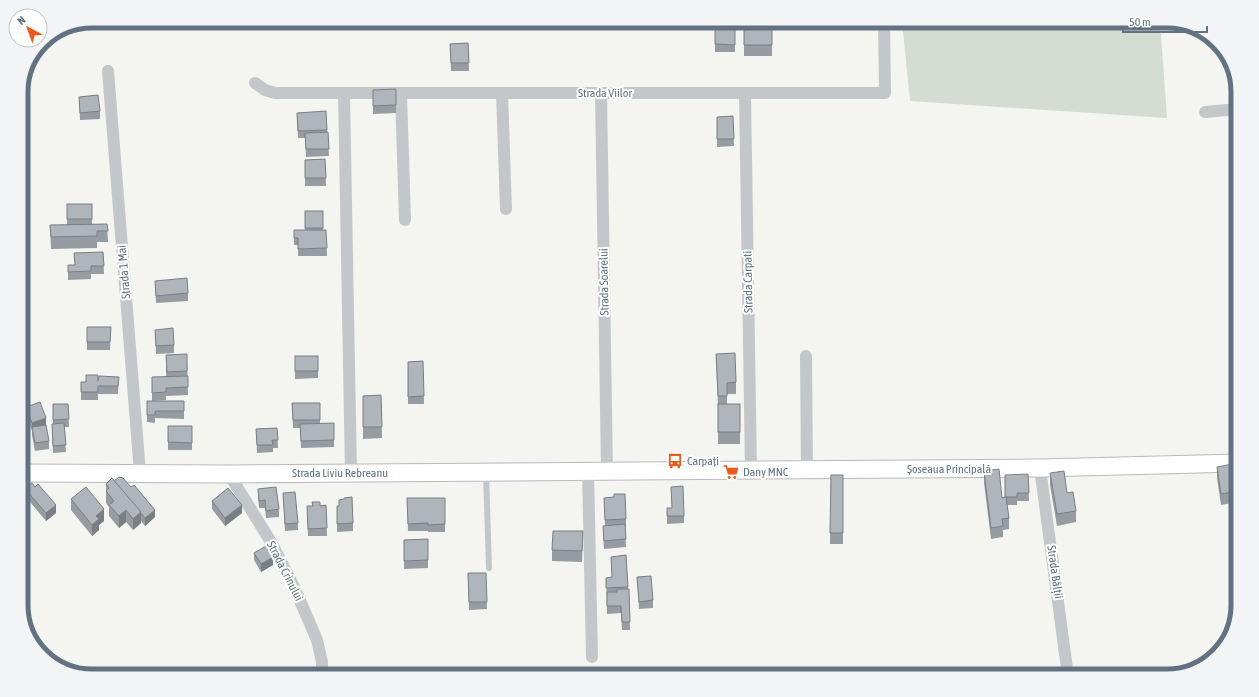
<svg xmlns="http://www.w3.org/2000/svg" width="1259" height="697" viewBox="0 0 1259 697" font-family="'Asap Condensed',sans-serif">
	<rect width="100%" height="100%" fill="#f4f5f0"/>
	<path fill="#d5dcd1" d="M902,21H1160L1167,118L910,101Z"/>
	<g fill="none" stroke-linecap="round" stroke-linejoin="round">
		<defs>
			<path id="secondary" d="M21,473L229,474L1040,468L1238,463"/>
		</defs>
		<use href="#secondary" stroke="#b6babf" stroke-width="19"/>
		<path stroke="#c4c7ca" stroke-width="6" d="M486,473L489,568"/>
		<g stroke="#c4c7ca" stroke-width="12">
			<path d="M108,71L140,473"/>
			<path d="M255,83L265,90L275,93H885L884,21"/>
			<path d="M344,93L351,473"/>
			<path d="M401,93L405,220"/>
			<path d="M502,93L506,209"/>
			<path d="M601,93L607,471"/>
			<path d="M745,93L751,470"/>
			<path d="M1205,112L1238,109"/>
			<path d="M806,356L807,470"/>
			<path d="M1040,468L1068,676"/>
			<path d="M588,471L592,657"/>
			<path d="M229,474L271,542L295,589L317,640L322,662V676"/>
		</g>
		<use href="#secondary" stroke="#fff" stroke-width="17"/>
	</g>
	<g fill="#969ca1">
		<path d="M772,21V56H744V30H748Z"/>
		<path d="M715,24L735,25V52H715Z"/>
		<path d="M468,43L469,71H451L450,44Z"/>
		<path d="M396,89V113L373,114V90Z"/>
		<path d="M79,97L100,111V119L80,120Z"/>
		<path d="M326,111L327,132H328L329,156L306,157L305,138H298L297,120Z"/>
		<path d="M733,116L734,146L717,147V117Z"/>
		<path d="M325,159L326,186H305V160Z"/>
		<path d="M67,204H92V224H107L108,242H97V248L51,249L50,225H67Z"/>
		<path d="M305,211H323V230H326L327,256H298V245H294V230H305Z"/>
		<path d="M103,252L104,274H91V279L68,280V265H74Z"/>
		<path d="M155,281L188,293V301L156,303Z"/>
		<path d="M87,327H111L110,350H87Z"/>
		<path d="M155,330L174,345V353L156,354Z"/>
		<path d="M187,354L188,395L166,396V400L152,401V377H166V355Z"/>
		<path d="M716,354L736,382V394H727V404H740V444H718V408Z"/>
		<path d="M295,356H318V378L295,379Z"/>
		<path d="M423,361L424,404H408V362Z"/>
		<path d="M119,377L118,394H98V400H81V382L98,381Z"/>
		<path d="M381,395L382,438L363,439V396Z"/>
		<path d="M147,401H184V419L155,418V423L147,422Z"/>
		<path d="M292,403H320V424L334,423V447L301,448L300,428H293Z"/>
		<path d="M53,404H68L69,427H64L66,452L53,453L52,432V424H53Z"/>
		<path d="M26,407L46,425L49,441V449L35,451L32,435V431L26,414Z"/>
		<rect x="168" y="426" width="24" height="24"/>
		<path d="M277,428L278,448H273V452L257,453L256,429Z"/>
		<path d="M1238,463V502L1221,505L1217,478V467Z"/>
		<path d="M984,471L1002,498L1005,497L1028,474L1029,501H1017V505H1007L1009,518V529L1003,530V537L991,539L984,483Z"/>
		<path d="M1050,473L1067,493L1076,511V522L1057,526L1050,485Z"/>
		<path d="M831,475H843V544H830Z"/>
		<path d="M114,481L155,517L145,526L141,521V523L133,530L126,522L119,528L109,516V507L106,503V484Z"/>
		<path d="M671,487L684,516V523L667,524V508H672Z"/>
		<path d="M25,489L56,513L46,521L25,496Z"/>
		<path d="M258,489L279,509V517L266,518L265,508H259L258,497Z"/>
		<path d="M283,493L298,523V530L285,531Z"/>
		<path d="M614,497L626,519V527H625L626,547L604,549L603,534V526H605L604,498Z"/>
		<path d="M407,498H445V532H428V531H408Z"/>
		<path d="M71,499L104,521L99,525V530L92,536L71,510Z"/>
		<path d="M212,501L242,513L225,526L212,509Z"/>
		<path d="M326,505L327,536H308L307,506Z"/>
		<path d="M337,506H339L353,523V531L337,532Z"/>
		<path d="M583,531L582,562L552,561V550Z"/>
		<path d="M428,539V568L404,569V540Z"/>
		<path d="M254,553L273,565L261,572L254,560Z"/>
		<path d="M626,555L628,589H629L630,630H622L621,613L607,614L606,578L612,577L611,557Z"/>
		<path d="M468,573H486L487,609L469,610Z"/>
		<path d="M637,577L653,600V608L639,609Z"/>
	</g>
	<g fill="#7a7f83">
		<path d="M46,418V426L32,427V431V423Z"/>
		<path d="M56,505V513L46,521V513Z"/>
		<path d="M242,505V513L225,526V518Z"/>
		<path d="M104,509V521L99,525V530L92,536V525L96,516Z"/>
		<path d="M126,510V522L119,528V516Z"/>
		<path d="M155,510V517L145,526V518Z"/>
		<path d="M141,512V523L133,530V519Z"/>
		<path d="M273,557V565L261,572V564Z"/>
	</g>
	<g fill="#afb5bb" stroke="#7a7f83">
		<path d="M748,21H772V45H744V30H748Z"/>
		<path d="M715,24L735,25V45L715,44Z"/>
		<path d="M468,43L469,63H451L450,44Z"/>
		<path d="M396,89V105L373,106V90Z"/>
		<path d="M98,95L100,111L80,113L79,97Z"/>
		<path d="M326,111L327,130L298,131L297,113Z"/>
		<path d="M733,116L734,139H717V117Z"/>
		<path d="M328,132L329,149H306L305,133Z"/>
		<path d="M325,159L326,178H305V160Z"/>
		<rect x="67" y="204" width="25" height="15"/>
		<rect x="305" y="211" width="18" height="17"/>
		<path d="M107,224L108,231H97V236L51,237L50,225Z"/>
		<path d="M294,230H326L327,248L298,249V238H294Z"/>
		<path d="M103,252L104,266H91V271L68,272V265H75L74,253Z"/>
		<path d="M187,278L188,293L156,296L155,281Z"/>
		<path d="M87,327H111L110,342H87Z"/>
		<path d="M173,328L174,345L156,346L155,330Z"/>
		<path d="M735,353L736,382L727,383V396H718L716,354Z"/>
		<path d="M187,354V371L167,372L166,355Z"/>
		<rect x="295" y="356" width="23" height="15"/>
		<path d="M423,361L424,396L408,397V362Z"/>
		<path d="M86,375H98V381L99,376L119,377L118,386H98V392H81V382H86Z"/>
		<path d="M188,376V387L166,388V392L152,393V377Z"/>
		<path d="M381,395L382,427H363V396Z"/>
		<path d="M147,401H184V411H155V415H147Z"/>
		<path d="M40,402L46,418L32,423L26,407Z"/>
		<path d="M292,403H320V420H293Z"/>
		<path d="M53,404H68L69,419L53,420Z"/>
		<rect x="718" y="404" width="22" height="28"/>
		<path d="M64,423L66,445L53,446L52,424Z"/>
		<path d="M334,423V440L301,441L300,424Z"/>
		<path d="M46,425L49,441L35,443L32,427Z"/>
		<path d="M168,426H192V443L168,442Z"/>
		<path d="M277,428L278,440H272L273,445H257L256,429Z"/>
		<path d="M1238,463V491L1221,494L1217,467Z"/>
		<path d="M999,469L1002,498L1006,497L1009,518L1002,519L1003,526L991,528L984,471Z"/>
		<path d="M1064,471L1067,493L1073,492L1076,511L1057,514L1050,473Z"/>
		<path d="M1028,474L1029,493H1017V497H1005V475Z"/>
		<path d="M831,475H843V533H830Z"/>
		<path d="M119,477L123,478L131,487L134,485L155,510L145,518L114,481Z"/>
		<path d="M112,478L141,512L133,519L126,510L119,516L109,505L114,501L106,491L109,488L106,484Z"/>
		<path d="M32,483L35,487L38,484L56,505L46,513L25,489Z"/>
		<path d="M683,486L684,516H667V508H672L671,487Z"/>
		<path d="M86,487L104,509L96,516L99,519L92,525L71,499Z"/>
		<path d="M276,487L279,509L266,511L265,500L259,501L258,489Z"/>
		<path d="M228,488L242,505L225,518L212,501Z"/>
		<path d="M295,492L298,523L285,524L283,493Z"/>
		<path d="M614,494H625L626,519L605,520L604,498L614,497Z"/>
		<path d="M352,497L353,523L337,524V506H339V500L344,499V498Z"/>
		<path d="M407,498H445V524L428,525V523L408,524Z"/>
		<path d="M312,502H320V506L326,505L327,528L308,529L307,506H313Z"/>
		<path d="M625,524L626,539L604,541L603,526Z"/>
		<path d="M553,531H583L582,551L552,550Z"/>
		<path d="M428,539V560L404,561V540Z"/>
		<path d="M266,546L273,557L261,564L254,553Z"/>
		<path d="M626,555L628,587L606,588V578L612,577L611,557Z"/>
		<path d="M468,573H486L487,602H469Z"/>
		<path d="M651,576L653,600L639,602L637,577Z"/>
		<path d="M617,589H629L630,622H622L621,606H607V592H617Z"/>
	</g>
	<defs>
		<symbol id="bus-bare" viewBox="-9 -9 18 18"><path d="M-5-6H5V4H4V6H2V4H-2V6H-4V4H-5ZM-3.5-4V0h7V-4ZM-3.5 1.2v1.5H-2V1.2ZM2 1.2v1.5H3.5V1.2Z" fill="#ec5919" stroke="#fff" stroke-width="2.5" paint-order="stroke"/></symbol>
		<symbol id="supermarket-bare" viewBox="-9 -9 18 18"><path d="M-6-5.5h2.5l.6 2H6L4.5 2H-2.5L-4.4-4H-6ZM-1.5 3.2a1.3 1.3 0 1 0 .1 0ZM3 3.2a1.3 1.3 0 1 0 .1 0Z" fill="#ec5919" stroke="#fff" stroke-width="2.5" paint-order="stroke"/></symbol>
	</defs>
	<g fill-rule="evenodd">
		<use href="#bus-bare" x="664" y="450" width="22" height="22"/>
		<use href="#supermarket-bare" x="720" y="461" width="22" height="22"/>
	</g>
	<g text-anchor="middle" stroke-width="4" stroke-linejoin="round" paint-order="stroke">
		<g font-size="12" fill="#627283" stroke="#fff">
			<text x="605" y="97">Strada Viilor</text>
			<text transform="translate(124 272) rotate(-95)" y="4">Strada 1 Mai</text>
			<text transform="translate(604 282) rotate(-91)" y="4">Strada Soarelui</text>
			<text transform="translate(748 282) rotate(-91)" y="4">Strada Carpati</text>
			<text x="949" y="473">Șoseaua Principală</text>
			<text x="340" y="477">Strada Liviu Rebreanu</text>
			<text transform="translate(285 571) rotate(63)" y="4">Strada Crinului</text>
			<text transform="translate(1055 572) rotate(82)" y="4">Strada Bălții</text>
		</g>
		<g font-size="12" fill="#627283" stroke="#fff" text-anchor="start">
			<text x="687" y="465">Carpați</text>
			<text x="743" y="476">Dany MNC</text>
		</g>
	</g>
	<path d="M0 0H1259V697H0ZM92 28H1167A64 64 0 0 1 1231 92V605A64 64 0 0 1 1167 669H92A64 64 0 0 1 28 605V92A64 64 0 0 1 92 28Z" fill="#f2f4f5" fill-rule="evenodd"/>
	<path fill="none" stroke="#627283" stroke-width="5" d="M92 28H1167A64 64 0 0 1 1231 92V605A64 64 0 0 1 1167 669H92A64 64 0 0 1 28 605V92A64 64 0 0 1 92 28Z"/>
	<g transform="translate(28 28) rotate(319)"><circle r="19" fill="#ffffff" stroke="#c0c7cd"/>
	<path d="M0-3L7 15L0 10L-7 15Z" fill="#ec5919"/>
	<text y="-6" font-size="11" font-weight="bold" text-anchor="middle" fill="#627283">N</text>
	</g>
	<path d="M1123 26v6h84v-6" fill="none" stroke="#627283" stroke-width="2"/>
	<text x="1129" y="26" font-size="12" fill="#627283" stroke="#ffffff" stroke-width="3" paint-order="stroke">50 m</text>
</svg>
